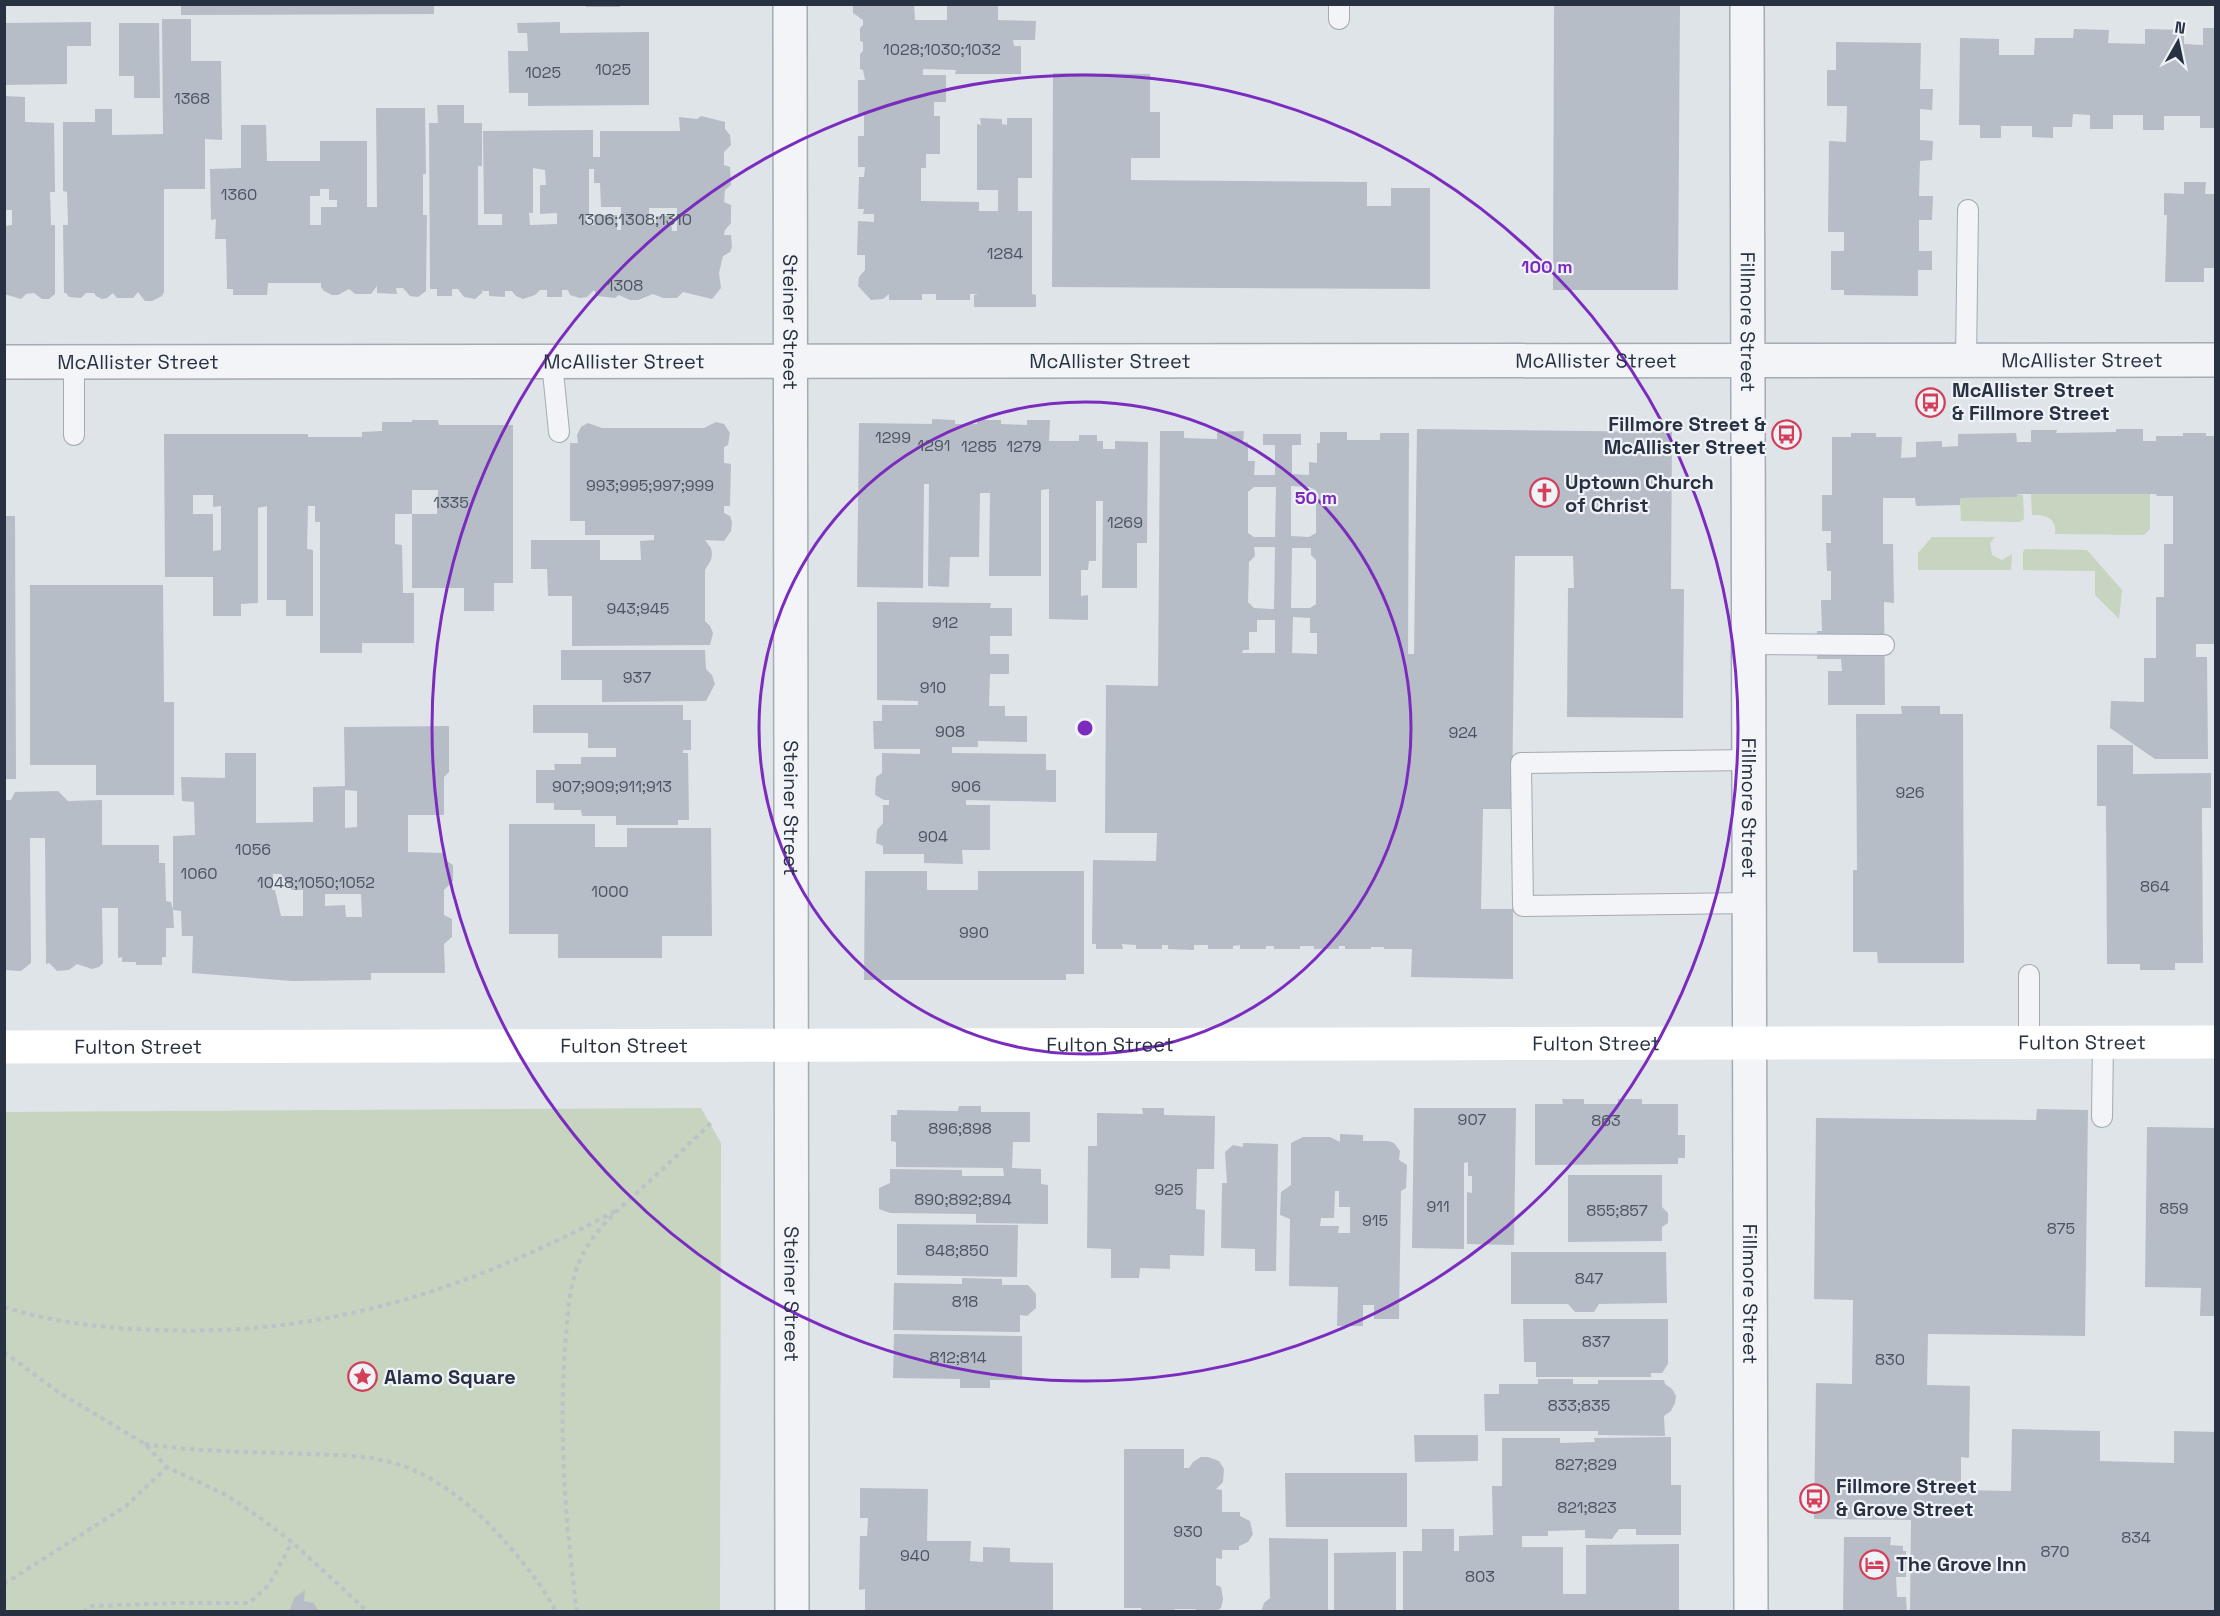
<svg xmlns="http://www.w3.org/2000/svg" width="2220" height="1616" viewBox="0 0 2220 1616" font-family="'Space Grotesk',sans-serif">
	<rect width="100%" height="100%" fill="#dfe4e9"/>
	<g fill="#c6d4c0">
		<path d="M2017,494L2023,495L2024,519L2020,522L1961,521L1960,498L2016,497Z"/>
		<path d="M2031,494H2150V529L2144,535L2055,534C2057,518 2046,515 2032,515Z"/>
		<path d="M1932,537H1995L1990,543L1992,555L2002,560L2012,554L2011,570H1918V553Z"/>
		<path d="M2025,549L2087,550L2122,590L2119,619L2095,595V571L2023,570V552Z"/>
		<path d="M701,1108L721,1143L720,1611H5L4,1112Z"/>
	</g>
	<g fill="#b6bdc6" fill-rule="evenodd">
		<path d="M181,4H434V14L181,15Z"/>
		<rect x="586" y="4" width="34" height="3"/>
		<path d="M853,4H914L915,20H947V4H998V20L1036,21L1035,40H1013L1014,46H1021V74H955L956,70L923,69V75H946V102H934V116H940V154H926V168H921V201L979,202V211H998V190H977V124L981,125L980,118L1002,119V124L1007,125V118H1032V178H1018V211H1032V294L1036,295V307H974V295L978,294H970V300H936V294H922V300H889V294L883,299L871,300L858,286L859,277L865,270V255H857L858,221L874,222V214H863L864,209H858L859,177H864L865,167H858V136H864V115H858V80H865L863,70L860,69V54L863,51V42L860,41V28L863,25V20L853,13Z"/>
		<path d="M1554,4H1680L1678,290H1553Z"/>
		<path d="M162,19H191V61H221L222,140L205,139V189H164V292L162,296L152,301H145L138,292L133,298H117L113,293L107,298L102,299L96,296L94,293H86L81,298L69,297L66,293H64L63,225H68L67,192L63,191V122H95V109H112V135L163,134Z"/>
		<path d="M91,22V46H67V84L4,85V23Z"/>
		<path d="M560,22V33L649,32V105L528,106V93H509L508,51H528L527,33H518L517,23Z"/>
		<path d="M119,23H159L160,98H134V76H119Z"/>
		<path d="M2203,28H2216V128H2200V116H2164V130H2143V115H2113V129H2090V115L2073,114L2072,127H2053V138L2032,137V126H2001V138H1980V125H1959L1960,38L1999,39V55H2034L2035,38H2073L2074,29L2109,30L2108,43L2145,44V29L2184,30V44L2203,45Z"/>
		<path d="M1836,42L1921,43L1920,89H1933L1932,110L1920,109V140L1933,141L1932,160L1920,161L1919,196H1933L1932,220H1919V251H1932V270H1918V296L1844,295V290H1831V251H1844V232H1828L1829,141L1846,142L1847,106H1827V70H1836Z"/>
		<path d="M1053,73L1150,74V112H1160V158H1131V180L1367,182V206H1391V188H1430V289L1052,287Z"/>
		<path d="M4,96L25,97V122L54,123L55,192H50L51,225H55V294L49,299H42L34,293L26,294L21,299L4,294V226L12,225V210H5Z"/>
		<path d="M437,105H464V123H482V166H478V225H502V214H484L483,131L593,130V157H600V131H680L679,117L697,119L701,116L725,122V129L730,135L731,145L724,152V165L730,167L731,185L725,190L724,202L731,205V223L725,230L724,235H731L732,247L730,252L723,256L719,273L721,288L712,299L683,292L677,298H663L653,294L638,300H630L619,295L615,298L597,296L594,290L587,297L580,298L570,295L568,290H562V297H547V290H540L535,295L523,299L516,296L512,291H505V297L489,296V291H483V289L482,293L475,299L464,297L458,289H452V296H437V289H430L429,123H438ZM533,168L545,170L546,185H540V214L557,213V224L530,225L529,213H533ZM589,169H594V183H600L601,207H621V230H617V215H594V225H586V214H589ZM649,208H677V231H672L671,216H656V223H649Z"/>
		<path d="M376,108H425L426,174H423V215H427L426,291L418,297L410,296L403,288H396L397,294L377,293V286L371,294H355L349,289L338,295H332L324,291L321,287V283H268L267,295H233V289H227L226,239H215L216,219L211,220L210,169L241,168V125H266L267,161H320V141H367V207H377ZM320,189H329V200H337V207H321V225H310V196H320Z"/>
		<path d="M2184,182H2206L2205,194H2216V268H2204V282H2165L2167,215H2164V193L2184,194Z"/>
		<path d="M932,419L955,420V424H977V420H1001V424L1027,425V420H1050L1049,441H1079V435H1097V441H1103V449H1115V441L1148,442L1147,543H1137V588H1102L1103,501H1096V561H1089L1088,570H1081V596L1088,595V620L1049,619V489L1041,490V576H989L990,493H980L979,557H950L949,587L928,586L929,484H924L923,588L857,587L859,423L932,424Z"/>
		<path d="M412,420H438L439,425H513V583H494V611H464V588H412V514H395V544L402,545L403,593H414V643H362V653H320V522H315V506H308L307,549L313,550V616H286V600H267V506L258,508V603L241,604V616H213V577H165L164,434H308V437H362V432L382,431V422H412ZM412,490H438L437,514H412ZM193,495H213V507L221,506V550L213,551V514H193Z"/>
		<path d="M716,422L724,424L730,433L728,445L724,447V463L731,464L730,506H724V513L730,516L732,522L731,531L724,541L705,540L711,548L712,554L711,560L705,570V621L710,626L713,633L710,645L572,646V596H548L547,569H531V540H600V560H641L640,541L654,540V535H585V521H570V443H578L577,435L581,427L588,423L602,428H704Z"/>
		<path d="M1417,429L1672,432L1671,589H1684L1683,718L1567,717L1568,588H1574L1573,556H1515L1512,809H1483L1481,909H1513V979L1411,977L1412,949H1384V947H1371V949H1345V946H1339V949H1314V946H1300V949H1274V946H1266V949H1240V945L1233,946V949H1208V945H1194V950L1168,949V945H1162V949H1136V945L1122,944L1123,949H1096V944H1092L1093,860L1156,861L1157,833H1105L1106,685L1158,686L1160,431H1184V438L1217,439V432L1244,431L1243,442H1248V461H1255L1254,475H1275V445H1263V434H1301V445H1292V474L1309,475V462L1317,463V443H1320V432H1347V440H1380V433H1409L1408,654H1414ZM1291,486L1309,487L1316,490V533L1309,537L1291,536ZM1254,487H1276L1275,537H1254L1248,533V492ZM1254,547H1275L1274,609L1254,608L1248,602L1249,562L1255,556ZM1292,548H1311V555L1316,560V604L1310,608H1291ZM1293,617L1310,618V633H1317V654L1292,653ZM1257,620H1275V653H1242L1243,650H1249V632H1257Z"/>
		<path d="M2116,429H2143V441H2156V436H2183V433H2206V436H2216V644H2196V657H2207L2208,759H2155L2110,728L2111,701L2144,702V658H2156V597H2164V544H2173V496H2157L2156,494H2017V497L1960,498V505L1916,506L1915,498H1883V544H1893L1894,603L1884,602L1885,705H1828V671H1842L1841,659H1817V631H1822L1821,600H1831V571H1827L1826,543H1831V531H1822V495H1832V437H1851V433H1876V437H1902L1901,458L1916,457V442L1942,441V447L1958,446V434L2016,433L2017,442H2031V430H2057L2056,433L2116,432Z"/>
		<path d="M4,516H15L16,779H4Z"/>
		<path d="M30,585H163L164,702H174V795H96V765H30Z"/>
		<path d="M877,602L991,603L990,608H1012V636H990V654H1009V674H990L989,706H1005V716H1027V742L978,741V747H952V753L1046,754V770H1056V802L966,800V805H990V850H962L963,864L924,863V854H883V846L876,843L877,830L883,823V805H889V800H884L875,795L876,777L882,773V753L920,754V749H874L873,721H882V705H918V701L877,700Z"/>
		<path d="M561,650H705L706,669L712,675L715,684L706,701L602,702V680H561Z"/>
		<path d="M533,705H683V720H691V750H683V753H688L689,820H678V825H616V816H582L581,810H554V803H536V770H555L554,764H581V757H616V748H588V733H533Z"/>
		<path d="M1901,706H1940V714H1963L1964,963H1878L1877,952H1853V870H1857L1856,714H1902Z"/>
		<path d="M449,726V772L444,777V815H408V852L444,853V859L453,865V881L444,890V915L452,919V937L444,944L445,973H371V980L292,981L192,973L193,936H182L181,911L173,910L174,928H166V957H162V965H136V962H122V957L118,958V908H102L103,963L99,967L92,969L77,964L69,970L57,971L49,963L46,964L45,838H30L31,963L21,971L4,970V800H11L15,792L58,791L68,801L102,800V845H159V863H165L166,901L171,902L173,910V836L195,835L194,802L182,801L181,777L225,778V753H256V823L313,822V787L345,786L344,727ZM345,790L357,791V827L345,828ZM273,874H281L292,890H303V916H281L275,890H272ZM325,894H361L362,917H346L345,905L325,906Z"/>
		<path d="M2097,745H2133V774L2211,773V808H2202L2203,963H2175V970H2140V964H2107L2106,806H2097Z"/>
		<path d="M509,824H595V847H627V828H711L712,936H662V958H558V934H509Z"/>
		<path d="M865,871H927V890H978V871H1084V974H1066V980H864Z"/>
		<path d="M1562,1099H1584V1104H1618V1099H1642V1104H1678V1135H1685V1158H1678V1164L1535,1165V1104H1563Z"/>
		<path d="M959,1106H981V1112H1030V1142H1013L1012,1168L1041,1169V1184L1048,1185V1224L976,1223V1214L890,1213L879,1209V1188L890,1183V1169L962,1170V1176H1004L1003,1168L896,1167V1142L891,1141V1115H897V1110L958,1111Z"/>
		<path d="M1142,1108H1164V1115L1215,1116L1214,1169H1197L1196,1209L1205,1210L1204,1256L1170,1255V1269L1140,1268L1139,1278H1111V1249L1087,1248L1088,1146H1097V1113L1143,1114Z"/>
		<path d="M1414,1108H1516L1514,1245L1467,1244V1192L1472,1193V1176H1468V1162L1464,1163V1249L1412,1248Z"/>
		<path d="M2037,1109L2088,1110L2085,1336L1928,1334L1927,1385L1970,1386L1969,1458L1961,1457V1490L2011,1491L2012,1429L2100,1431V1461L2174,1463V1431L2216,1432V1612H1910L1911,1520L1814,1519L1816,1383L1852,1384L1853,1300L1814,1299L1816,1118L2036,1120Z"/>
		<path d="M2147,1127L2216,1128V1316H2200L2201,1288L2145,1287Z"/>
		<path d="M1340,1134L1363,1135V1141H1388L1394,1143L1400,1151L1399,1160L1407,1165L1406,1188L1401,1191L1399,1319H1374V1305H1363V1326H1337L1338,1287L1289,1286L1290,1219L1280,1215L1281,1192L1291,1185V1143L1303,1137H1330L1340,1142ZM1335,1191H1339V1207H1350V1233H1338L1339,1226H1320L1321,1218H1334Z"/>
		<path d="M1243,1143L1278,1144L1276,1271H1255V1249L1221,1248L1222,1183H1227L1225,1152L1233,1145L1243,1147Z"/>
		<path d="M1568,1175H1662V1207L1668,1213V1223L1662,1227V1241L1568,1242Z"/>
		<path d="M897,1224L1018,1225L1017,1277L897,1275Z"/>
		<path d="M1511,1252H1666L1667,1303L1599,1304L1594,1312H1575L1568,1304H1511Z"/>
		<path d="M962,1278L1002,1279V1285H1028L1036,1294V1308L1027,1316L1020,1315V1332L893,1330L894,1283L962,1284Z"/>
		<path d="M1523,1319H1668V1364L1662,1373H1651V1377H1536V1362H1524Z"/>
		<path d="M894,1334L1022,1336V1380H990V1388H960V1379L893,1378Z"/>
		<path d="M1538,1379H1573V1384H1598V1380H1664L1665,1384L1672,1389L1676,1396L1675,1403L1671,1411L1664,1416L1665,1436L1598,1435V1431H1485L1484,1394H1499V1384H1538Z"/>
		<path d="M1414,1435H1478V1461L1415,1462Z"/>
		<path d="M1671,1437V1485H1681V1535H1636V1529H1619L1612,1539L1585,1538V1530L1548,1531V1536H1522V1547H1563V1594H1586V1545L1679,1544V1612H1403V1551H1422V1529H1454V1551H1459V1536L1493,1535L1492,1486H1502V1438H1560V1443L1595,1442L1594,1438Z"/>
		<path d="M1124,1449H1184V1468H1189L1193,1462L1201,1457H1208L1219,1461L1224,1469L1223,1482L1216,1489L1222,1490V1512H1240V1516L1250,1521L1253,1534L1248,1542L1239,1546V1550H1222V1559L1216,1558V1585L1221,1587L1223,1599L1221,1608L1215,1612H1200L1195,1609H1175L1174,1612H1142L1141,1608H1124Z"/>
		<path d="M1285,1473H1407V1527H1286Z"/>
		<path d="M860,1488L928,1489L927,1541H971L970,1561L983,1562V1547L1010,1548V1562L1053,1563V1612H865V1589L859,1590L860,1536H867L868,1518H860Z"/>
		<path d="M1844,1537H1891L1890,1545L1903,1546V1551H1906V1577H1896L1897,1597H1906L1907,1612H1843Z"/>
		<path d="M1269,1538L1328,1539V1612H1261L1264,1603L1270,1598Z"/>
		<path d="M1396,1552V1612H1334V1553Z"/>
		<path d="M305,1590L304,1601L314,1603L319,1612H289L294,1598Z"/>
	</g>
	<g fill="none" stroke-linecap="round" stroke-linejoin="round">
		<defs>
			<g id="lane">
				<path d="M1339,4V19"/>
				<path d="M1966,361L1968,210"/>
				<path d="M552,362L559,432"/>
				<path d="M74,435V362"/>
				<path d="M1749,644L1884,645"/>
				<path d="M1750,760L1521,763L1523,906L1750,903"/>
				<path d="M2029,975V1042"/>
				<path d="M2102,1117L2103,1042"/>
			</g>
			<g id="street">
				<path id="s1" d="M790,4L792,1612"/>
				<path id="s2" d="M1747,4L1751,1612"/>
				<path id="s3" d="M4,362L2216,360"/>
			</g>
		</defs>
		<use href="#lane" stroke="#a4abb3" stroke-width="22"/>
		<use href="#street" stroke="#a4abb3" stroke-width="36"/>
		<g stroke="#bdc1c8" stroke-width="4" stroke-dasharray="4.5 4.5" stroke-linecap="butt">
			<path d="M4,1307C54,1323 104,1328 156,1330C326,1337 471,1289 619,1209"/>
			<path d="M4,1352L58,1392L145,1444L167,1467L226,1495L259,1517L292,1542L368,1612"/>
			<path d="M145,1444C199,1452 254,1452 309,1454C334,1455 361,1455 386,1461C431,1471 471,1504 502,1538C522,1561 542,1584 556,1612"/>
			<path d="M4,1584L126,1506L167,1467"/>
			<path d="M83,1612L92,1606L177,1603H249L269,1585L292,1542"/>
			<path d="M577,1612C565,1520 558,1428 566,1336C568,1309 570,1280 582,1256C595,1229 620,1208 642,1188C665,1167 688,1145 711,1123"/>
		</g>
		<use href="#lane" stroke="#f2f4f7" stroke-width="20"/>
		<use href="#street" stroke="#f2f4f7" stroke-width="33"/>
		<path stroke="#fff" stroke-width="33" id="s4" d="M4,1047L2216,1042"/>
	</g>
	<g fill="none" stroke="#7b2cbf" stroke-width="3">
		<circle cx="1085" cy="728" r="326"/>
		<circle cx="1085" cy="728" r="653"/>
	</g>
	<defs>
		<symbol id="bus-ring" viewBox="-11 -11 22 22"><circle r="9.5" fill="#eff2f7" stroke="#d43e58" stroke-width="1.5"/><path d="M-5-6H5V4H4V6H2V4H-2V6H-4V4H-5ZM-3.5-4V0h7V-4ZM-3.5 1.2v1.5H-2V1.2ZM2 1.2v1.5H3.5V1.2Z" fill="#d43e58"/></symbol>
		<symbol id="church-ring" viewBox="-11 -11 22 22"><circle r="9.5" fill="#eff2f7" stroke="#d43e58" stroke-width="1.5"/><path d="M-1.2-6h2.4v3.5h3.3v2.4h-3.3V6h-2.4V-.1h-3.3v-2.4h3.3Z" fill="#d43e58"/></symbol>
		<symbol id="sight-ring" viewBox="-11 -11 22 22"><circle r="9.5" fill="#eff2f7" stroke="#d43e58" stroke-width="1.5"/><path d="M0-6L1.8-2.2L6-1.7L2.9 1.2L3.7 5.4L0 3.3L-3.7 5.4L-2.9 1.2L-6-1.7L-1.8-2.2Z" fill="#d43e58"/></symbol>
		<symbol id="hotel-ring" viewBox="-11 -11 22 22"><circle r="9.5" fill="#eff2f7" stroke="#d43e58" stroke-width="1.5"/><path d="M-6-4.5h1.5V1H6V5H4.5V3h-9V5H-6ZM-4 0a1.8 1.8 0 1 1 3.6 0ZM.5 0V-2.5h3Q6-2.5 6 0Z" fill="#d43e58"/></symbol>
	</defs>
	<g fill-rule="evenodd">
		<use href="#bus-ring" x="1914" y="386" width="33" height="33"/>
		<use href="#bus-ring" x="1770" y="418" width="33" height="33"/>
		<use href="#church-ring" x="1528" y="476" width="33" height="33"/>
		<use href="#sight-ring" x="346" y="1360" width="33" height="33"/>
		<use href="#bus-ring" x="1798" y="1482" width="33" height="33"/>
		<use href="#hotel-ring" x="1858" y="1548" width="33" height="33"/>
	</g>
	<g text-anchor="middle" stroke-width="4.5" stroke-linejoin="round" paint-order="stroke">
		<g font-size="16" fill="#4b5462">
			<text x="942" y="55">1028;1030;1032</text>
			<text x="613" y="75">1025</text>
			<text x="543" y="78">1025</text>
			<text x="192" y="104">1368</text>
			<text x="239" y="200">1360</text>
			<text x="635" y="225">1306;1308;1310</text>
			<text x="1005" y="259">1284</text>
			<text x="625" y="291">1308</text>
			<text x="893" y="443">1299</text>
			<text x="934" y="451">1291</text>
			<text x="979" y="452">1285</text>
			<text x="1024" y="452">1279</text>
			<text x="650" y="491">993;995;997;999</text>
			<text x="451" y="508">1335</text>
			<text x="1125" y="528">1269</text>
			<text x="638" y="614">943;945</text>
			<text x="945" y="628">912</text>
			<text x="637" y="683">937</text>
			<text x="933" y="693">910</text>
			<text x="950" y="737">908</text>
			<text x="1463" y="738">924</text>
			<text x="612" y="792">907;909;911;913</text>
			<text x="966" y="792">906</text>
			<text x="1910" y="798">926</text>
			<text x="933" y="842">904</text>
			<text x="253" y="855">1056</text>
			<text x="199" y="879">1060</text>
			<text x="316" y="888">1048;1050;1052</text>
			<text x="2155" y="892">864</text>
			<text x="610" y="897">1000</text>
			<text x="974" y="938">990</text>
			<text x="1472" y="1125">907</text>
			<text x="1606" y="1126">863</text>
			<text x="960" y="1134">896;898</text>
			<text x="1169" y="1195">925</text>
			<text x="963" y="1205">890;892;894</text>
			<text x="1438" y="1212">911</text>
			<text x="2174" y="1214">859</text>
			<text x="1617" y="1216">855;857</text>
			<text x="1375" y="1226">915</text>
			<text x="2061" y="1234">875</text>
			<text x="957" y="1256">848;850</text>
			<text x="1589" y="1284">847</text>
			<text x="965" y="1307">818</text>
			<text x="1596" y="1347">837</text>
			<text x="958" y="1363">812;814</text>
			<text x="1890" y="1365">830</text>
			<text x="1579" y="1411">833;835</text>
			<text x="1586" y="1470">827;829</text>
			<text x="1587" y="1513">821;823</text>
			<text x="1188" y="1537">930</text>
			<text x="2136" y="1543">834</text>
			<text x="2055" y="1557">870</text>
			<text x="915" y="1561">940</text>
			<text x="1480" y="1582">803</text>
		</g>
		<g font-size="20" fill="#273141" stroke="#eff2f7">
			<text dy="7" stroke="none"><textPath href="#s1" startOffset="318">Steiner Street</textPath></text>
			<text dy="7" stroke="none"><textPath href="#s2" startOffset="318">Fillmore Street</textPath></text>
			<text dy="7" stroke="none"><textPath href="#s3" startOffset="2078">McAllister Street</textPath></text>
			<text dy="7" stroke="none"><textPath href="#s3" startOffset="134">McAllister Street</textPath></text>
			<text dy="7" stroke="none"><textPath href="#s3" startOffset="620">McAllister Street</textPath></text>
			<text dy="7" stroke="none"><textPath href="#s3" startOffset="1106">McAllister Street</textPath></text>
			<text dy="7" stroke="none"><textPath href="#s3" startOffset="1592">McAllister Street</textPath></text>
			<text dy="7" stroke="none"><textPath href="#s1" startOffset="804">Steiner Street</textPath></text>
			<text dy="7" stroke="none"><textPath href="#s2" startOffset="804">Fillmore Street</textPath></text>
			<text dy="7" stroke="none"><textPath href="#s4" startOffset="2078">Fulton Street</textPath></text>
			<text dy="7" stroke="none"><textPath href="#s4" startOffset="1592">Fulton Street</textPath></text>
			<text dy="7" stroke="none"><textPath href="#s4" startOffset="1106">Fulton Street</textPath></text>
			<text dy="7" stroke="none"><textPath href="#s4" startOffset="620">Fulton Street</textPath></text>
			<text dy="7" stroke="none"><textPath href="#s4" startOffset="134">Fulton Street</textPath></text>
			<text dy="7" stroke="none"><textPath href="#s1" startOffset="1290">Steiner Street</textPath></text>
			<text dy="7" stroke="none"><textPath href="#s2" startOffset="1290">Fillmore Street</textPath></text>
		</g>
		<g font-size="20" font-weight="bold" fill="#273141" stroke="#eff2f7" text-anchor="start">
			<text x="1952" y="397">McAllister Street<tspan x="1952" dy="23">&amp; Fillmore Street</tspan></text>
			<text x="1766" y="431" text-anchor="end">Fillmore Street &amp;<tspan x="1766" dy="23">McAllister Street</tspan></text>
			<text x="1565" y="489">Uptown Church<tspan x="1565" dy="23">of Christ</tspan></text>
			<text x="384" y="1384">Alamo Square</text>
			<text x="1836" y="1493">Fillmore Street<tspan x="1836" dy="23">&amp; Grove Street</tspan></text>
			<text x="1896" y="1571">The Grove Inn</text>
		</g>
	</g>
	<circle cx="1085" cy="728" r="9" fill="#7b2cbf" stroke="#eff2f7" stroke-width="3"/>
	<g font-size="18" text-anchor="middle" font-weight="bold" fill="#7b2cbf" stroke="#eff2f7" stroke-width="4.5" stroke-linejoin="round" paint-order="stroke">
		<text x="1547" y="273">100 m</text>
		<text x="1316" y="504">50 m</text>
	</g>
	<rect width="2220" height="1616" fill="none" stroke="#273141" stroke-width="12"/>
	<g transform="translate(2178 42) rotate(9)" stroke="#eff2f7" stroke-width="4.5" paint-order="stroke">
	<path d="M0-4.5L10 22L0 15L-10 22Z" fill="#273141"/>
	<text y="-9" font-size="16" font-weight="bold" text-anchor="middle" fill="#273141">N</text>
	</g>
</svg>
